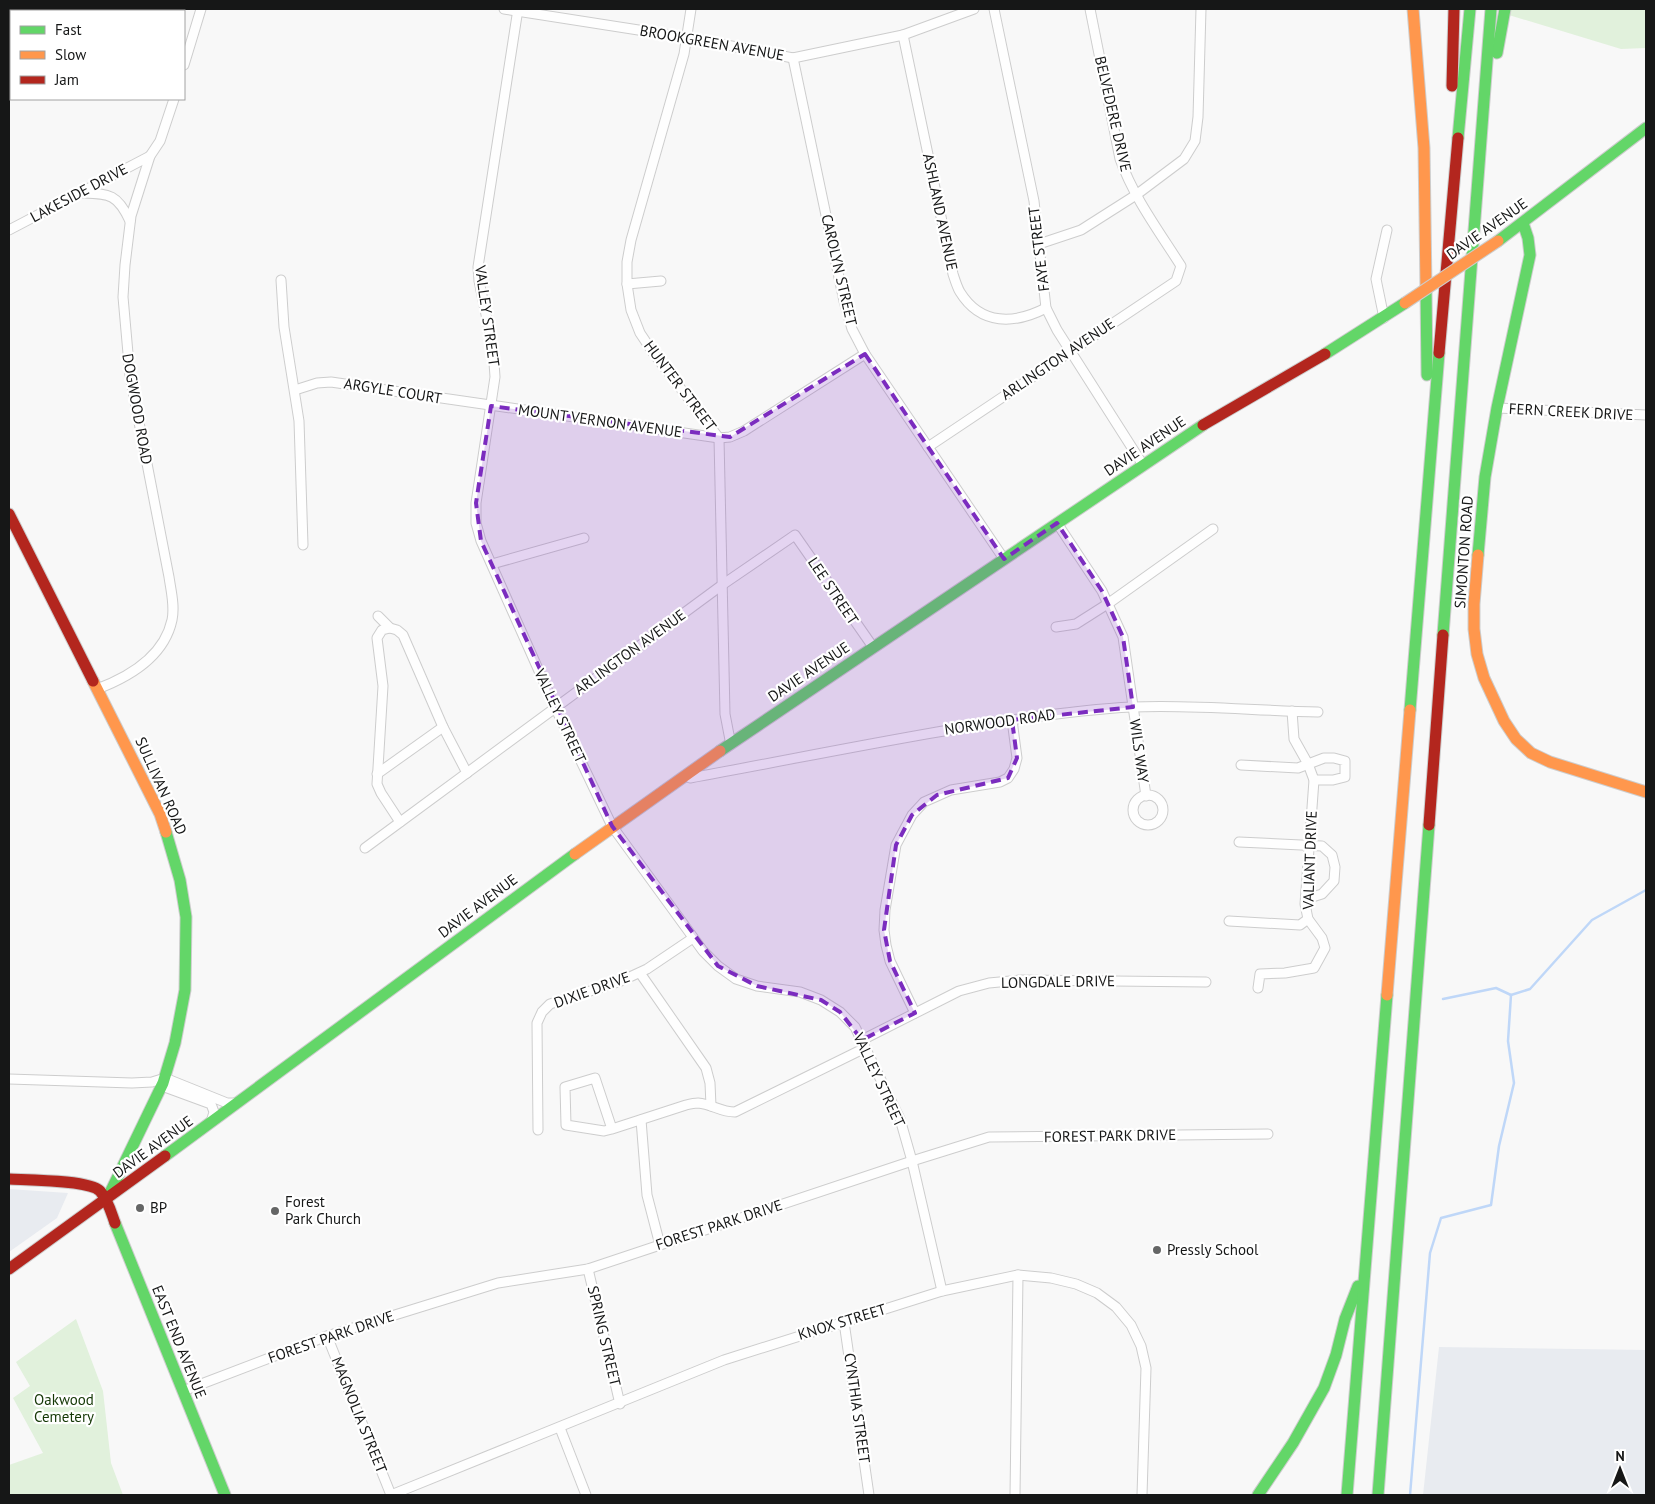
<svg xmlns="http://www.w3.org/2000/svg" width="1655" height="1504" viewBox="0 0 1655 1504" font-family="'PT Sans',sans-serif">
	<rect width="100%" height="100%" fill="#f8f8f8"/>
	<g fill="#e8ebf0">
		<path d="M9,1189L68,1193L57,1218L9,1252Z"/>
		<path d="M1439,1347L1646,1350V1495H1423Z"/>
	</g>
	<g fill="#e1f1dc">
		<path d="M1489,9H1646V48L1621,49Z"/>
		<path d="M76,1319L103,1391L111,1463L123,1495H9V1465L43,1453L13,1398L30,1386L16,1362Z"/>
	</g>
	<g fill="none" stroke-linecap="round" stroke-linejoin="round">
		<g stroke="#bfd7f8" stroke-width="2.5">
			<path d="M1443,999L1496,988L1511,995"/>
			<path d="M1410,1495L1430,1253L1441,1218L1491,1205L1499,1146L1514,1083L1508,1041L1511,995L1530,989L1592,920L1646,890"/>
		</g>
		<defs>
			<g id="street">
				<path d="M504,9L696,39L793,58L903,35L974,9"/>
				<path d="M518,9L478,267L479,281L493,348L495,377L476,503V523L481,541L555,707L612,826L703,951L718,966L736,979L757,986L800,992L821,1000L840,1012L855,1027L900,1119L912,1161L942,1291"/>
				<path d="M691,9L684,54L631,240L627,262V284L631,310L640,333L654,354L719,438L725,714L730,740L733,742"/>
				<path d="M994,9L1034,201L1046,308L1057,330L1143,465"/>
				<path d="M57,11L61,9"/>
				<path d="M903,35L953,274C955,280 957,287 960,292C981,326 1015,324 1046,308"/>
				<path d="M9,36L11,35"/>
				<path d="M793,58L844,301L852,329L865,354L1004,559"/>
				<path d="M184,65L201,9"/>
				<path d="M80,193C109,194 117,193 130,221"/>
				<path d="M9,230L150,156"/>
				<path d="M1039,244L1081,230L1136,195L1184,159L1195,141L1198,117L1201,9"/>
				<path d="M281,280L284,327L299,421L303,545"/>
				<path d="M627,284L661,281"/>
				<path d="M1384,318L1376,279L1387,230"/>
				<path d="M295,390L317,383L331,382L719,438L730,437L744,431L865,354"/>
				<path d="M1497,408L1646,415"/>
				<path d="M928,447L1176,281L1181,266C1159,231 1134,198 1120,159L1090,9"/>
				<path d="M1057,523L1102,591L1123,637L1146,796"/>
				<path d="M492,564L584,538"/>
				<path d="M378,616L390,628L397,630L403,635L443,727L467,773"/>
				<path d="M1056,627L1076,624L1109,603L1213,529"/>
				<path d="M390,628L382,630L377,638L383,686L377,784L381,793L400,822"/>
				<path d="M97,689C129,677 164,657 172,620C175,606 171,591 169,577L130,376L123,297L125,265L131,216L150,156L160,141L174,99"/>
				<path d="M1241,765L1298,768L1324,758H1334L1345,761V777L1333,780H1314"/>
				<path d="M377,774L443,727"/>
				<path d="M688,775L690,778C795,759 899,737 1004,721C1046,715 1089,709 1132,707C1194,704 1256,711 1318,712"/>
				<circle cx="1148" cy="810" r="15"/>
				<path d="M1239,842L1322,846L1332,855L1335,867L1334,881L1322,894L1306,899"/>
				<path d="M365,848L722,585L795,535L873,647"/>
				<path d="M1229,921L1300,925L1308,919"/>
				<path d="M640,973L706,1068L710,1083L711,1106"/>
				<path d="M1258,988L1260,974L1285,973L1314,968L1325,948L1322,938L1308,919L1305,904L1314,780L1308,764L1294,739L1292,711"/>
				<path d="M915,1013L890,961L886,945L884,930L885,910L896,845L912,815L924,802L951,790L1000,782L1008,778L1014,769L1017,758L1012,720"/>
				<path d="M862,1040L959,991L989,983L1020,980L1206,982"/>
				<path d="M9,1079L132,1083L152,1082L165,1078L227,1103H235"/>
				<path d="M162,1086L211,1104L214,1112L211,1122"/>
				<path d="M641,1120L647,1195L660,1245"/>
				<path d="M612,1129L595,1078L565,1087L566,1125L604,1131L612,1129L686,1105C690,1104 694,1103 698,1103C712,1104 720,1112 735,1112L865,1048"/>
				<path d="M538,1130L537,1023L542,1012L550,1004L621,981L647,969L693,938"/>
				<path d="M588,1269L620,1404"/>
				<path d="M844,1322L869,1495"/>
				<path d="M327,1336L391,1495"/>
				<path d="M183,1391L327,1336L498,1283L588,1269L912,1161L989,1137L1268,1134"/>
				<path d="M560,1428L586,1495"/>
				<path d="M391,1495L724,1360L942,1291L1018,1275L1051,1278L1076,1284L1097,1293L1116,1307L1131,1325L1141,1346L1146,1368L1142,1495"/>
				<path d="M1015,1495L1018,1275"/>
			</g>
			<g id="fast">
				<path d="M1497,53L1505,9"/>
				<path d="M1458,138L1470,9"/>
				<path d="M1498,241L1646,128"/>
				<path d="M1426,289L1427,375"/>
				<path d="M1325,354L1405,303"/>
				<path d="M1478,555L1485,477L1497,408L1530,255L1528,238L1523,223"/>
				<path d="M1443,635L1491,9"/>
				<path d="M1410,710L1439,353"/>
				<path d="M720,751L1203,425"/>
				<path d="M165,1156L575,854"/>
				<path d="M108,1197L163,1083L175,1043L185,990L186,917L180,880L166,832"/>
				<path d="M115,1223L225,1495"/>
				<path d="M1258,1495L1293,1443L1324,1388L1336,1355L1345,1319L1358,1286"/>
				<path d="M1347,1495L1387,995"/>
				<path d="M1378,1495L1429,825"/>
			</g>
			<g id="slow">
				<path d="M1413,9L1424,148L1426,289"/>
				<path d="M1478,555L1474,604V629L1477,654L1484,678L1504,721L1516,739L1531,753L1550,762L1646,792"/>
				<path d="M93,681L160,814L166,832"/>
				<path d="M575,854L720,751"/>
				<path d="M1387,995L1410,710"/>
			</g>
			<g id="jam">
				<path d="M1452,86L1454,9"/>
				<path d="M1439,353L1458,138"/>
				<path d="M1203,425L1325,354"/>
				<path d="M9,514L93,681"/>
				<path d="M1429,825L1443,635"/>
				<path d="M9,1179C27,1180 89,1180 100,1191C108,1200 111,1212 115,1223"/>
				<path d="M9,1269L165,1156"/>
			</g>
		</defs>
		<use href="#street" stroke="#cdcdcd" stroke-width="11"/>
		<use href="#fast" stroke="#cdcdcd" stroke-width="13"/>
		<use href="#slow" stroke="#cdcdcd" stroke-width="13"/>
		<use href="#jam" stroke="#cdcdcd" stroke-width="13"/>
		<use href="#street" stroke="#fefefe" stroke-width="9"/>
		<use href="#fast" stroke="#63d668" stroke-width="11"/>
		<use href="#slow" stroke="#ff974d" stroke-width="11"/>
		<use href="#jam" stroke="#b3261e" stroke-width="11"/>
		<defs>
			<path id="slow-bridge" d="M1405,303L1498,241"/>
		</defs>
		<use href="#slow-bridge" stroke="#cdcdcd" stroke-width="13" stroke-linecap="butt"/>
		<use href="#slow-bridge" stroke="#ff974d" stroke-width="11"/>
	</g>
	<path fill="#7b2cbf" fill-opacity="0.2" stroke="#7b2cbf" stroke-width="4" stroke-dasharray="10 6" stroke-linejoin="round" d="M865,354L1004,559L1057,523L1102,591L1123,637L1133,707L1012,720L1017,758L1008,778L937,795L912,815L896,845L884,930L890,961L915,1013L862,1040L840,1012L821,1000L757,986L718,966L612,826L481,541L476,503L491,406L730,437Z"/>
	<g fill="#656666" stroke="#fff" stroke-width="2">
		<circle cx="140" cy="1208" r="5"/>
		<circle cx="275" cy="1211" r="5"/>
		<circle cx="1157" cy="1250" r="5"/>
	</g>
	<g text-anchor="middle" stroke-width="4.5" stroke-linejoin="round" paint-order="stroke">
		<g font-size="15" fill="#161717" stroke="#fff">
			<text transform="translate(712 43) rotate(10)" y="5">BROOKGREEN AVENUE</text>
			<text transform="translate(1113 114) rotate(77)" y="5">BELVEDERE DRIVE</text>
			<text transform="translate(79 193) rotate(-28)" y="5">LAKESIDE DRIVE</text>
			<text transform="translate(940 212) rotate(78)" y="5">ASHLAND AVENUE</text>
			<text transform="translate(1487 229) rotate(-35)" y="5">DAVIE AVENUE</text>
			<text transform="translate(1039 249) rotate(-97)" y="5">FAYE STREET</text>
			<text transform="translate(839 270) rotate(77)" y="5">CAROLYN STREET</text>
			<text transform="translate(487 316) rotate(82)" y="5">VALLEY STREET</text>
			<text transform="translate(1058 359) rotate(-34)" y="5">ARLINGTON AVENUE</text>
			<text transform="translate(680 386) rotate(53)" y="5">HUNTER STREET</text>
			<text transform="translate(393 391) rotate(9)" y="5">ARGYLE COURT</text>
			<text transform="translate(137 409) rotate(80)" y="5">DOGWOOD ROAD</text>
			<text transform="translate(1571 412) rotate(3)" y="5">FERN CREEK DRIVE</text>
			<text transform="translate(600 421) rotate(8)" y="5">MOUNT VERNON AVENUE</text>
			<text transform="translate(1145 446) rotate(-34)" y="5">DAVIE AVENUE</text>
			<text transform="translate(1464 552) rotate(-86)" y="5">SIMONTON ROAD</text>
			<text transform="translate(833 591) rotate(56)" y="5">LEE STREET</text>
			<text transform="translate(630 652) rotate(-36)" y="5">ARLINGTON AVENUE</text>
			<text transform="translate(809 672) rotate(-34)" y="5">DAVIE AVENUE</text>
			<text transform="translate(560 716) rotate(65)" y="5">VALLEY STREET</text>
			<text transform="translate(1000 722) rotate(-8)" y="5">NORWOOD ROAD</text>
			<text transform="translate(1139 751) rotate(82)" y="5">WILS WAY</text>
			<text transform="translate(161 786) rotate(66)" y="5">SULLIVAN ROAD</text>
			<text transform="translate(1310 860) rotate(-88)" y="5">VALIANT DRIVE</text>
			<text transform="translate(478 906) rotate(-37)" y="5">DAVIE AVENUE</text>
			<text transform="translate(1058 982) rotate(-1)" y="5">LONGDALE DRIVE</text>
			<text transform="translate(592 990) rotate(-20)" y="5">DIXIE DRIVE</text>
			<text transform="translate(879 1080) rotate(65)" y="5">VALLEY STREET</text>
			<text transform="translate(1110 1136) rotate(-1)" y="5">FOREST PARK DRIVE</text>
			<text transform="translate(153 1147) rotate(-36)" y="5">DAVIE AVENUE</text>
			<text transform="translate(719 1225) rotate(-18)" y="5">FOREST PARK DRIVE</text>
			<text transform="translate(842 1322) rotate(-17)" y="5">KNOX STREET</text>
			<text transform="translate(604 1336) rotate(77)" y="5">SPRING STREET</text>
			<text transform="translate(331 1337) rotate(-19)" y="5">FOREST PARK DRIVE</text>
			<text transform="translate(179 1342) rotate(68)" y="5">EAST END AVENUE</text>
			<text transform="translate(857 1408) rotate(82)" y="5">CYNTHIA STREET</text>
			<text transform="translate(359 1415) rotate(68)" y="5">MAGNOLIA STREET</text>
		</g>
		<g font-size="15" fill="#161717" stroke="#fff" text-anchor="start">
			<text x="285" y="1207">Forest<tspan x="285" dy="17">Park Church</tspan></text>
			<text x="150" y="1213">BP</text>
			<text x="1167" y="1255">Pressly School</text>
		</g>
		<g font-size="15" fill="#153806" stroke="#fff">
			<text x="64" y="1405">Oakwood<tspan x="64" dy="17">Cemetery</tspan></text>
		</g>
	</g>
	<rect width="1655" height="1504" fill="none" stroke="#161717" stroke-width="20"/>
	<rect x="10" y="10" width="175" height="90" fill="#ffffff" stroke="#a2a2a2"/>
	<rect x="20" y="26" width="25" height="8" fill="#63d668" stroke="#a2a2a2"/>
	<text x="55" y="35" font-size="15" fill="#161717">Fast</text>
	<rect x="20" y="51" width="25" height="8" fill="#ff974d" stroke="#a2a2a2"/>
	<text x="55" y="60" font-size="15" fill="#161717">Slow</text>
	<rect x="20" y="76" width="25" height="8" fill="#b3261e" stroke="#a2a2a2"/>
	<text x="55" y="85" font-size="15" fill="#161717">Jam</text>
	<g transform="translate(1620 1469)" stroke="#ffffff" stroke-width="4" paint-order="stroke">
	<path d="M0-4L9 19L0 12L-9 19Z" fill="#161717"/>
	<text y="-8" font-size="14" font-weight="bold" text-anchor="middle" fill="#161717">N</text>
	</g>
</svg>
